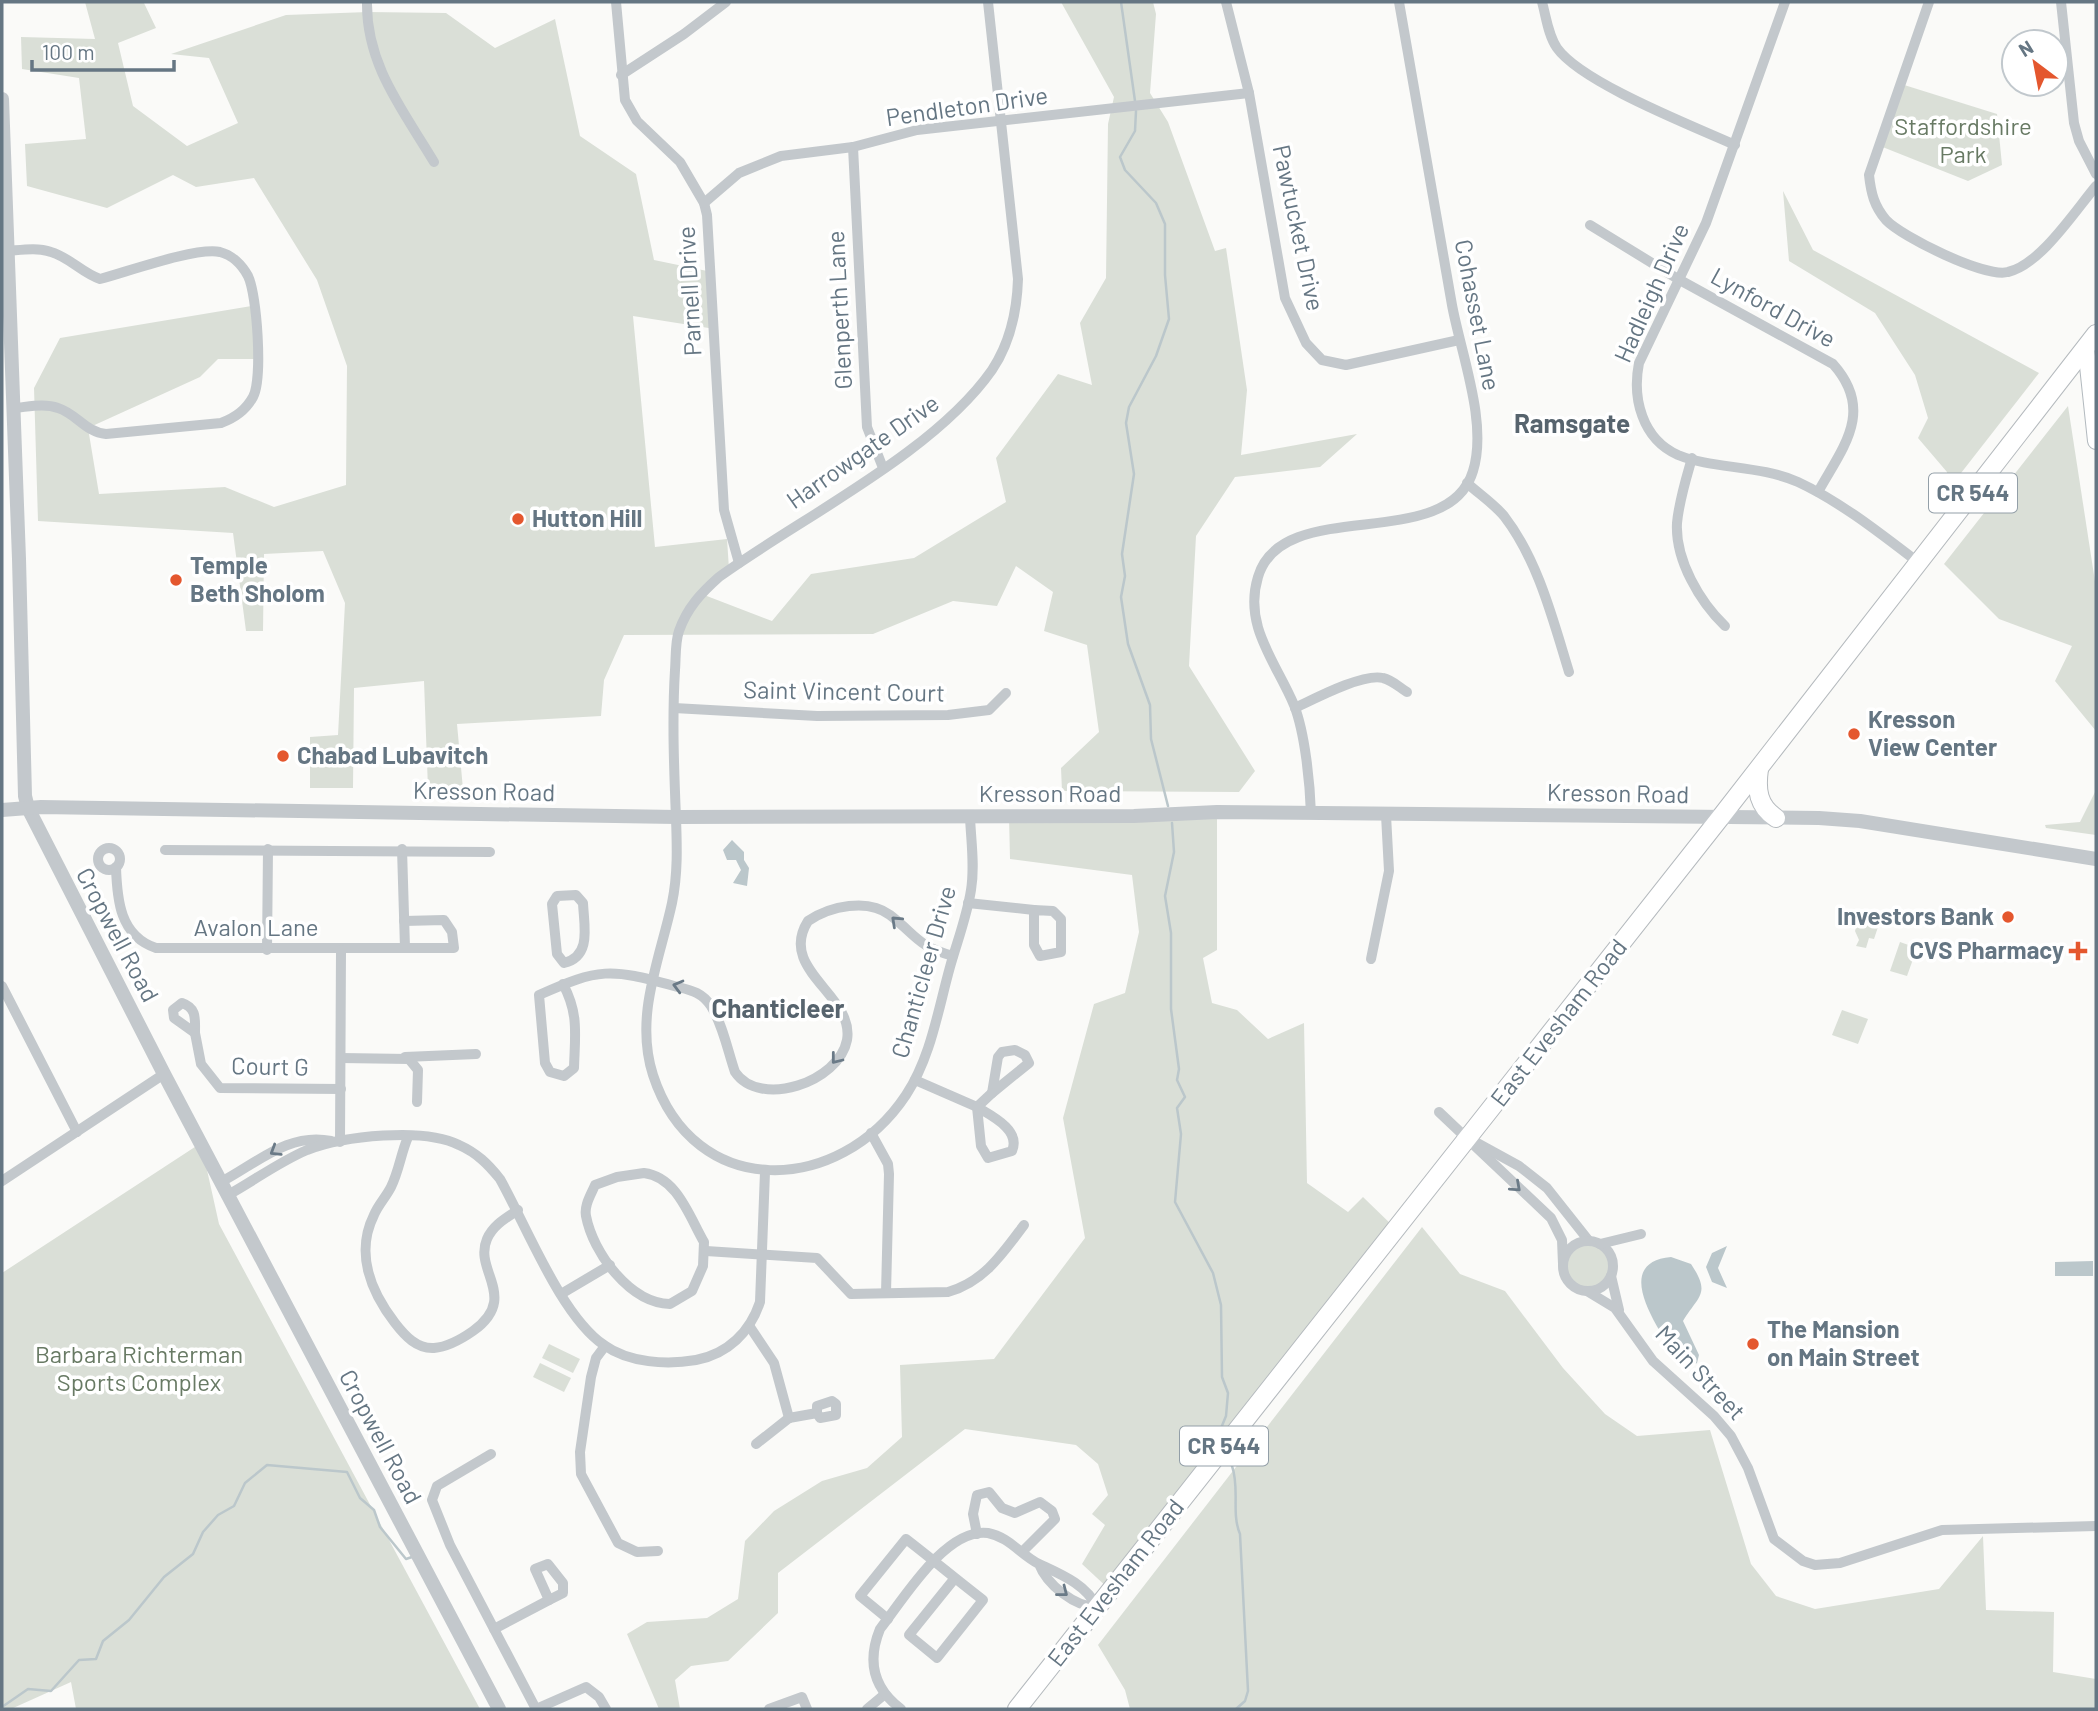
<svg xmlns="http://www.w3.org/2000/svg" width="2098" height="1711" viewBox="0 0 2098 1711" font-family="Barlow,sans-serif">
	<rect width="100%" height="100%" fill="#fafaf8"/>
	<g fill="#dadfd7">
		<path d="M85,2L144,3L156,28L118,43L133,106L187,146L238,123L209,58L171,54L286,15L368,12L446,13L495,48L555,19L580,136L636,174L654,260L712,272L715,329L633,316L655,547L727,539L729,569L699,593L772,621L811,574L914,558L1006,502L996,458L1058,374L1092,385L1080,323L1106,278L1108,124L1114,97L1061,2H1153L1156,14L1150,93L1168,122L1215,251L1226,248L1247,390L1241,455L1357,434L1320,467L1235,477L1196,536L1189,666L1255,771L1239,792L1062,791L1061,768L1099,732L1087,645L1044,631L1053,592L1016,566L997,606L953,601L873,634L624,635L604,680L601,716L457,724L463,789H428L424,681L354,688L353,788H310V737L338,735L345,603L323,551L264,554L263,631H246L233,533L38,521L34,388L60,338L258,305L257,359H218L200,377L88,428L99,494L225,487L274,507L346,485L347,366L317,280L254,178L196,187L173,175L107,208L27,186L25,144L86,139L79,78L22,69L21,37L95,39Z"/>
		<path d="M1901,84L1997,114L2002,165L1968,181L1880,146Z"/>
		<path d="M1783,191L1813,250L2039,373L1947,491V472L1918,438L1928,418L1915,375L1875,313L1789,261Z"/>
		<path d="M2068,406L2096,588V731L2055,681L2072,646L1999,619L1944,564Z"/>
		<path d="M2096,790V835L2046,828L2045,825L2080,822Z"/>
		<path d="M1217,812V950L1203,958L1212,1003L1237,1010L1268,1039L1304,1023L1307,1183L1348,1212L1363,1197L1396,1229L1110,1590L1082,1564L1105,1525L1092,1514L1108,1495L1098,1464L1076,1445L965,1429L778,1573V1613L728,1661L691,1666L675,1680L680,1709H659L627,1634L647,1622L707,1618L738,1599L745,1541L774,1511L822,1481L867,1468L902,1437L900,1365L994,1359L1085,1238L1063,1118L1094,1004L1125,993L1139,932L1132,875L1010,859L1009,816Z"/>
		<path d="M1861,911L1881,918L1874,939L1869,938L1866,948L1856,946L1859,940L1855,931Z"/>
		<path d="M1900,942L1917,948L1907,976L1890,971Z"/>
		<path d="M1842,1010L1868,1019L1858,1044L1832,1035Z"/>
		<path d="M201,1143L219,1224L480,1709H76L71,1682L11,1709H2V1273Z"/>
		<path d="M1422,1227L1460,1274L1505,1291L1563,1368L1605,1414L1637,1436L1710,1430L1751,1564L1776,1596L1815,1609L1939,1589L1983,1536L1986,1610L2054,1612L2053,1672L2096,1679V1709H1130L1125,1690L1098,1645Z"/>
		<circle cx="1588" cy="1266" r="25"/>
		<path d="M549,1344L580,1359L573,1373L542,1358Z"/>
		<path d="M540,1363L571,1378L564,1392L533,1377Z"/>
	</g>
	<g fill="#bbc7cb">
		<path d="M732,840L744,852V860L749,868L747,886L733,883L741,870L736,860H727L723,850Z"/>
		<path d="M1727,1246L1718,1268L1727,1288L1712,1282L1706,1267L1712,1253Z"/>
		<path d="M1671,1257L1691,1264C1711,1294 1699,1295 1683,1321L1699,1355L1697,1363L1690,1367L1679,1362C1664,1336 1607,1263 1671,1257Z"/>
		<path d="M2093,1261V1276H2055V1262Z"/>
	</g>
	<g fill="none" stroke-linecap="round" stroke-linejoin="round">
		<g stroke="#bbc7cb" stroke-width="2.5">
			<path d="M1121,2L1135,101"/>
			<path d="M1136,111L1135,131L1120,157L1125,170L1156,203L1165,224V275L1169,319L1156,356L1129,407L1126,423L1134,474L1122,554L1125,576L1121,597L1128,644L1150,705L1151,739L1168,806"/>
			<path d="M1172,823L1174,852L1165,896L1171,933V1009L1179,1069L1177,1080L1185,1097L1177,1108L1181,1134L1175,1202L1213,1273L1221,1305L1222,1377L1228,1393L1226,1416L1219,1433"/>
			<path d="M1232,1466C1240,1488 1231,1513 1240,1534L1248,1691L1245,1701L1236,1709"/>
			<path d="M2,1707L28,1689L51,1691L79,1660L96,1659L103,1641L129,1620L164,1577L193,1554L203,1532L218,1515L234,1506L245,1483L267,1465L347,1472L360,1498L374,1510L380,1527L406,1559L412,1557"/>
		</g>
		<defs>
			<path id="secondary" d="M2086,347L2096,441"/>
			<g id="primary">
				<path d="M1759,769C1756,790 1758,806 1776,818"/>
				<path d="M1017,1709L1720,818L2096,334"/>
			</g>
		</defs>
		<use href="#secondary" stroke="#b3babf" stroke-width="18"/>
		<use href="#primary" stroke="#b5babe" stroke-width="20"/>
		<g stroke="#c3c8cc" stroke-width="10">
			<path d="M367,2C366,65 403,110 434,162"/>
			<path d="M616,2L625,100L637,121L680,162L704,203L707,215L724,510L739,563"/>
			<path d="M1226,2L1249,93L1285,298L1306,343L1322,360L1346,365L1459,340"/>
			<path d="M1542,2C1546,16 1548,35 1557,48C1582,83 1693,126 1735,145"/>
			<path d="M1785,2L1706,223L1639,363C1632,398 1642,439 1678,455C1712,469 1760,465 1798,482C1841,502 1881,534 1919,563"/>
			<path d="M1929,2L1869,175C1871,193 1874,206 1886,220C1902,237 1985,278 2008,272C2040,265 2075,211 2096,186"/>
			<path d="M2061,2L2074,123L2079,141L2096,174"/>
			<path d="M621,75L684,34L726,2"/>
			<path d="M853,147L867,427L883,468"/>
			<path d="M704,203L739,173L781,156L853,147L917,130L1249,93"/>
			<path d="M1590,225L1678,279L1833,364C1875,411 1843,447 1818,492"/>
			<path d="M7,251C21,250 37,247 51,252C69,257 82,273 100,279C127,272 195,247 220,252C232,255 242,265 248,276C257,294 263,379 253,397C246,410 235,418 221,423L106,434C85,432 77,414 58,408C44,403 28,407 13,408"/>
			<path d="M1692,458C1686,479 1679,501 1677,523C1675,560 1700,602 1725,626"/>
			<path d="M1467,483C1479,494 1494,504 1504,516C1538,560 1553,620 1569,672"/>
			<path d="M674,708L817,716L948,715L989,710L1006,693"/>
			<path d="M1295,708C1314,699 1363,673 1383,678C1392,680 1399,687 1407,692"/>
			<path d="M1311,814C1310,783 1305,733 1294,705C1276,662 1243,626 1258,577C1282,494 1448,555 1473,471C1488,423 1461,354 1452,305C1434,204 1417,103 1399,2"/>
			<path d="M970,817C971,841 975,866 971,890C967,916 957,942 950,967C938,1010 931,1057 906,1095C839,1196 694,1201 653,1075C634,1016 660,959 672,903C678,874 677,846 676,818C674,769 672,719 675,670C676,658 675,642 679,631C687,608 701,593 719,577C802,517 934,453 992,370C1010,343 1017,311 1018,279L988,2"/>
			<circle cx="109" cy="859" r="11"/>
			<path d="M402,849L405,948"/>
			<path d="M165,850L490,852"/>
			<path d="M116,867C117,900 120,936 156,948H454L452,932L444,920L404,921"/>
			<path d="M576,895L583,903C584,926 592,956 564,963L557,954L552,904L557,896Z"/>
			<path d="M968,903L1034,910"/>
			<path d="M1034,910L1053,911L1061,919V952L1040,956L1034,945Z"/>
			<path d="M267,950L268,849"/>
			<path d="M1371,959L1389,871L1386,815"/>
			<path d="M563,984C579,1014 575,1034 574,1068L564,1076L550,1072L545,1063L539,995C599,968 610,968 674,986C689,990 701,991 711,1006C723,1025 728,1052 735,1072C760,1109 839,1082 847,1040C855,995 777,970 808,921C830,906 868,898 890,915C917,936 917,946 953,956"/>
			<path d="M2,986L77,1132"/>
			<path d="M182,1003C197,1008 195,1019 195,1033L174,1018L173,1010Z"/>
			<path d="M195,1033L201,1064L220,1088L341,1089"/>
			<path d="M1015,1050L1025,1055L1029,1063L992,1093L998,1057L1002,1052Z"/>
			<path d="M405,1057L476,1054"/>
			<path d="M341,1058L409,1059L418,1070L417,1102"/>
			<path d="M915,1080L977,1107L992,1093"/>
			<path d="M977,1107C992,1116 1021,1130 1012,1151L988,1158L981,1146Z"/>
			<path d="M1439,1112L1551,1218L1562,1240L1563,1264"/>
			<path d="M871,1133L888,1164L889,1174L886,1293"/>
			<path d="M408,1137C401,1153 399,1171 391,1187C386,1197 378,1205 374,1215C355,1253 371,1292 395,1323C405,1336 417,1349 434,1348C447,1347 463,1338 473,1331C520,1297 473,1271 487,1239C493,1225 506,1218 518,1210"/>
			<path d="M340,1142L341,950"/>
			<path d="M1477,1143L1519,1166L1547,1188L1589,1241"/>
			<path d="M644,1173C677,1177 689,1216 704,1242L703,1266L692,1291L670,1304C630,1303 593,1253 586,1216C584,1205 591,1195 595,1185L617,1177Z"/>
			<path d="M2,1181L164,1074"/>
			<path d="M221,1182C257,1163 289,1132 331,1141"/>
			<path d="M228,1195C255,1180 279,1162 307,1150C343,1136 424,1127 459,1145C477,1153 488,1164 500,1179C526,1225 561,1316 604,1345C629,1363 667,1365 696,1360C728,1354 750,1332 760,1302L765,1172"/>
			<circle cx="1588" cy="1266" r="25"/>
			<path d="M1600,1244L1641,1234"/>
			<path d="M706,1251L817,1258L851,1294L948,1292C984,1282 1003,1253 1024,1225"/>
			<path d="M1611,1276L1619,1310"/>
			<path d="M1587,1291L1615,1308L1653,1361L1714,1416L1731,1436L1748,1468L1774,1539L1803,1561L1815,1565L1840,1563L1942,1530L2096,1526"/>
			<path d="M561,1294L610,1265"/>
			<path d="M750,1327L774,1363L789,1418"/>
			<path d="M605,1346L596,1358L591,1377L580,1452L581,1474L618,1543L637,1552L658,1551"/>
			<path d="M789,1418L817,1413L820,1418L836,1415V1404L832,1401L817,1406V1413"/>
			<path d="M756,1444L789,1418"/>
			<path d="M491,1454L437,1486L432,1500L450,1545L536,1709"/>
			<path d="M977,1534L973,1514L977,1495L989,1492L1002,1508L1015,1513L1040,1502L1052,1511L1055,1519L1023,1551"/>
			<path d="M548,1564L563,1583V1593L549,1600L535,1569Z"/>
			<path d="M888,1619L860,1596L906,1539C932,1559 957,1580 983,1600L937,1658L909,1635L955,1578"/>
			<path d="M494,1629L549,1600"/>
			<path d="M536,1709L586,1687L599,1697L606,1709"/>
			<path d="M769,1709L802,1697L807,1709"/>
			<path d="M867,1709L885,1694"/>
			<path d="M901,1709C873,1688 867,1661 880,1629C903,1600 946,1527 988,1533C1009,1537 1021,1555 1039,1564C1060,1574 1086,1584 1097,1607C1075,1607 1047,1585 1039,1564"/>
		</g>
		<g stroke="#c3c8cc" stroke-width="14">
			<path d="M2,99L19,559L25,796L28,808L164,1074L499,1709"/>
			<path d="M2,810L41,807L676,817L1134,816L1217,812L1819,818L1860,821L2096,859"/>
		</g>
		<use href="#secondary" stroke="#fff" stroke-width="16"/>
		<use href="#primary" stroke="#fff" stroke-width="18"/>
	</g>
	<defs><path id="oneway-chevron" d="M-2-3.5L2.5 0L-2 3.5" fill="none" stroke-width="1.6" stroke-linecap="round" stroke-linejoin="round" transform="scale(1.75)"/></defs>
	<g stroke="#6a7a87">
		<use href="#oneway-chevron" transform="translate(896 921) rotate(-137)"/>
		<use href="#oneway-chevron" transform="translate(678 986) rotate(-165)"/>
		<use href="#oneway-chevron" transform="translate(836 1059) rotate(128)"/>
		<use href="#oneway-chevron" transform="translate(275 1151) rotate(148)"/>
		<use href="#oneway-chevron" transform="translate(1516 1187) rotate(42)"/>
		<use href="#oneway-chevron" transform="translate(1063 1592) rotate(38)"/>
	</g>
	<g fill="#e4572e" stroke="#fff" stroke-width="2.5">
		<circle cx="518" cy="519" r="7"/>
		<circle cx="176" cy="580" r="7"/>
		<circle cx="1854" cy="734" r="7"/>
		<circle cx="283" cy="756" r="7"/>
		<circle cx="2008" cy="917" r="7"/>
		<path d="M2074.5 940.5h7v7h7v7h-7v7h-7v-7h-7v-7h7z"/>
		<circle cx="1753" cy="1344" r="7"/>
	</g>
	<g text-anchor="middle" stroke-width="7" stroke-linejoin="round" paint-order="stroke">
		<g fill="#fff" stroke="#939fa8" stroke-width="2">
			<rect x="1929" y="473.5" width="88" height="39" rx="5"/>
			<rect x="1180" y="1426.5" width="88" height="39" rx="5"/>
		</g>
		<g font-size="23" font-weight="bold" fill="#657683">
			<text x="1973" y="501">CR 544</text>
			<text x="1224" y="1454">CR 544</text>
		</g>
		<g font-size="24" fill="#657683" stroke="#fff">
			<text transform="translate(967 107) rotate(-8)" y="8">Pendleton Drive</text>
			<text transform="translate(1298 228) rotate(78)" y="8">Pawtucket Drive</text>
			<text transform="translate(690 291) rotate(-93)" y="8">Parnell Drive</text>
			<text transform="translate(1652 293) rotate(-66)" y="8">Hadleigh Drive</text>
			<text transform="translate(1773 308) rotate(29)" y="8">Lynford Drive</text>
			<text transform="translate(840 310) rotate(-93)" y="8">Glenperth Lane</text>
			<text transform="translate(1477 315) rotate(79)" y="8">Cohasset Lane</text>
			<text transform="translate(863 452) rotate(-35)" y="8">Harrowgate Drive</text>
			<text transform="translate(844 692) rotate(1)" y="8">Saint Vincent Court</text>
			<text transform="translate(484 792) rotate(1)" y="8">Kresson Road</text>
			<text x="1050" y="802">Kresson Road</text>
			<text transform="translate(1618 794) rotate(1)" y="8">Kresson Road</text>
			<text x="256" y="936">Avalon Lane</text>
			<text transform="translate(117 935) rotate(62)" y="8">Cropwell Road</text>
			<text transform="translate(924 972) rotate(-74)" y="8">Chanticleer Drive</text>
			<text transform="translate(1559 1023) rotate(-52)" y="8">East Evesham Road</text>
			<text transform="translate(270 1067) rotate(1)" y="8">Court G</text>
			<text transform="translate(1700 1373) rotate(47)" y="8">Main Street</text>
			<text transform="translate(380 1437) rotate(62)" y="8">Cropwell Road</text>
			<text transform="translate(1116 1583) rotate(-52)" y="8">East Evesham Road</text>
		</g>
		<g font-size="24" fill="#687a64" stroke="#fff">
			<text x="1963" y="135">Staffordshire<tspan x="1963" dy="28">Park</tspan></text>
			<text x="139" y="1363">Barbara Richterman<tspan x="139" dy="28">Sports Complex</tspan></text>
		</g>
		<g font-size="24" font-weight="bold" fill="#657683" stroke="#fff" text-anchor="start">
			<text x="532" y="527">Hutton Hill</text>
			<text x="190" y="574">Temple<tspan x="190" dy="28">Beth Sholom</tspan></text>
			<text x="1868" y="728">Kresson<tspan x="1868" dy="28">View Center</tspan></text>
			<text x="297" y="764">Chabad Lubavitch</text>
			<text x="1994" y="925" text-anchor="end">Investors Bank</text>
			<text x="2064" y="959" text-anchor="end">CVS Pharmacy</text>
			<text x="1767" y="1338">The Mansion<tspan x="1767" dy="28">on Main Street</tspan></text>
		</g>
		<g font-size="26" font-weight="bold" fill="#57646e" stroke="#fff">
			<text x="1572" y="433">Ramsgate</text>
			<text x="778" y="1018">Chanticleer</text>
		</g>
	</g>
	<rect width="2098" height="1711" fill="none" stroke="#657683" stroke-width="7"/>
	<g transform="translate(2035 63) rotate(328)"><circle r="33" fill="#ffffff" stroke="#c1c8cd" stroke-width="2"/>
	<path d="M0-5L12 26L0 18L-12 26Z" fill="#e4572e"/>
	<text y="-10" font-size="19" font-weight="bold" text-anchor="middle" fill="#657683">N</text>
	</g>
	<path d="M32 60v10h142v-10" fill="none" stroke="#657683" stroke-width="3.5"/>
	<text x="42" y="60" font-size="21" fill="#657683" stroke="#ffffff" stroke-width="5" paint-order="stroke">100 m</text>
</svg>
